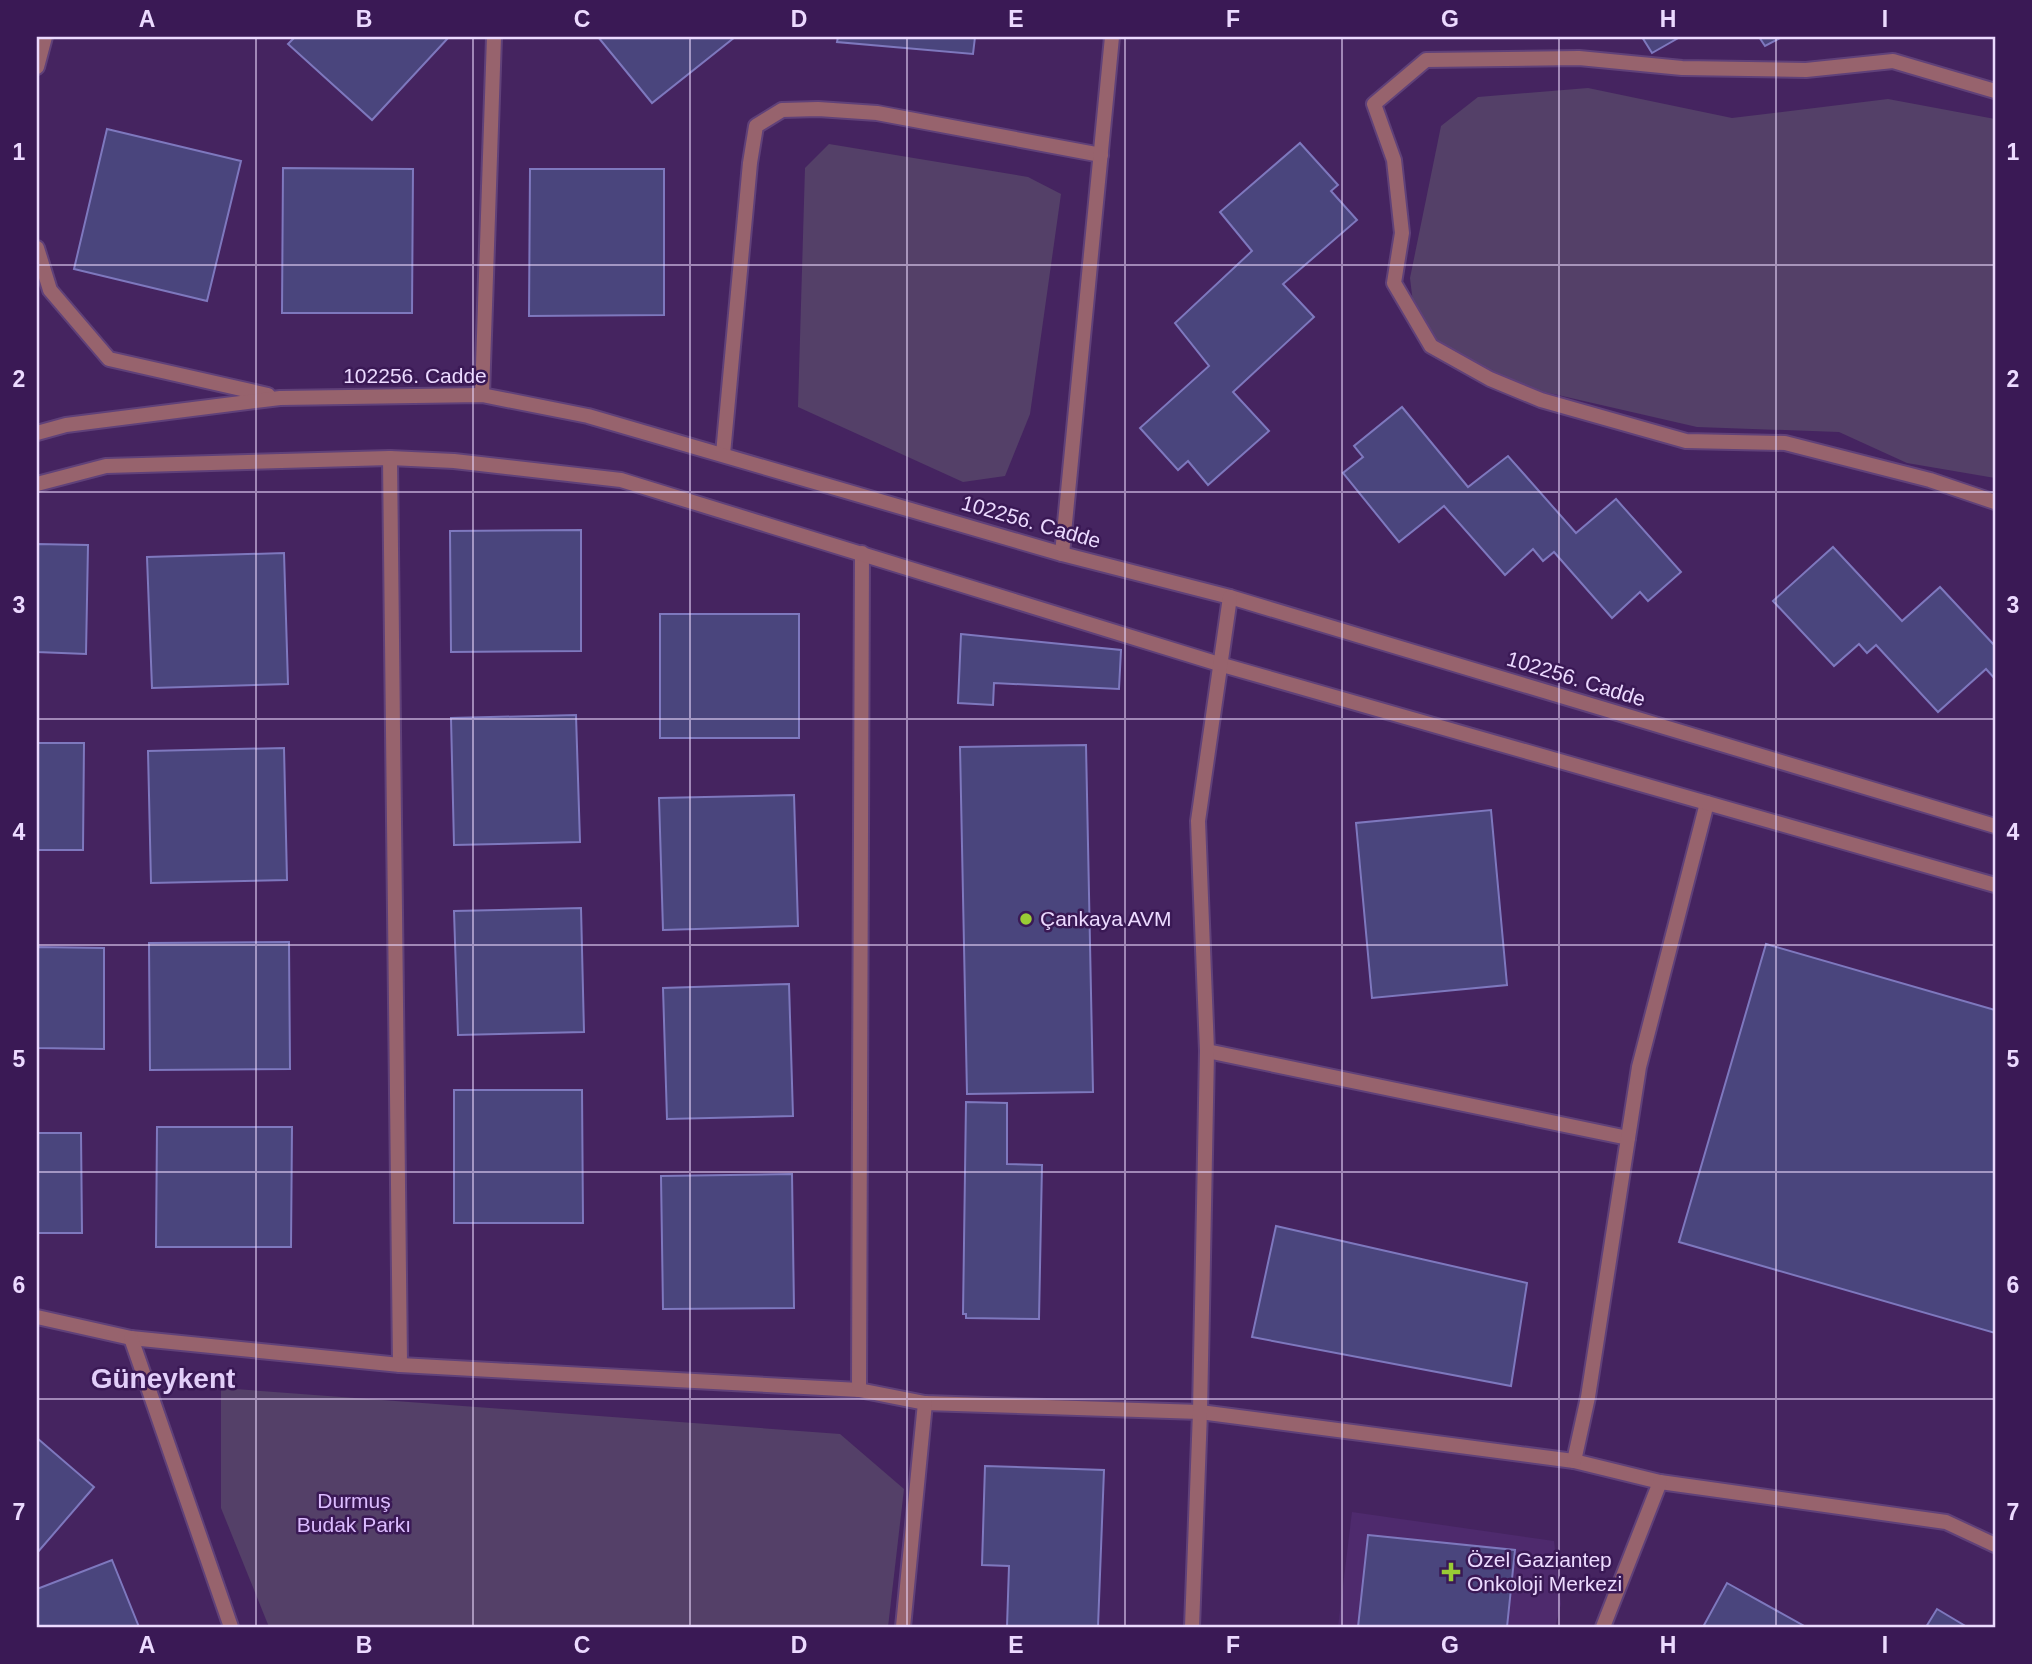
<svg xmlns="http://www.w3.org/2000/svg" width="2032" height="1664" viewBox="0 0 2032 1664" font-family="Arial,sans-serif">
	<rect width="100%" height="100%" fill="#452460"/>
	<path fill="#4e2a6d" d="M1352,1512L1554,1541L1561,1604L1555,1627H1338Z"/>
	<g fill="#544068">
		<path d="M1588,88L1732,118L1888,99L1995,119V478L1907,463L1839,432L1697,427L1484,378L1416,328L1410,278L1441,126L1478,97Z"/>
		<path d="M829,144L1028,177L1061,194L1030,414L1005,476L963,482L798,407L805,168Z"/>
		<path d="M221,1388L840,1434L904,1489L888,1627H269L221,1508Z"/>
	</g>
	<g fill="#4a457d" stroke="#7e78be" stroke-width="2">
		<path d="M295,37H449L372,120L288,44Z"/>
		<path d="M598,37H735L652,103Z"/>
		<path d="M838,37H975L973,54L837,42Z"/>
		<path d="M1642,37H1680L1652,53Z"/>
		<path d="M1759,37H1782L1765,46Z"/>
		<path d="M107,129L241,161L207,301L74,269Z"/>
		<path d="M1300,143L1338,185L1331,191L1357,220L1283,284L1314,317L1233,392L1269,431L1208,485L1188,461L1178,470L1140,428L1209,366L1175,323L1252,251L1220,212Z"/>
		<path d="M283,168L413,169L412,313H282Z"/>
		<path d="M530,169H664V315L529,316Z"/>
		<path d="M1402,407L1468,487L1508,456L1576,533L1616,499L1681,572L1648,601L1640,592L1612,618L1554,552L1543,561L1533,549L1505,575L1444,506L1399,542L1343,473L1363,457L1354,446Z"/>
		<path d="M581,530V651L451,652L450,531Z"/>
		<path d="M37,544L88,545L86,654L37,652Z"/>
		<path d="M1833,547L1902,621L1940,587L1995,646V679L1986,669L1938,712L1876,645L1867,653L1859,644L1834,666L1773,601Z"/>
		<path d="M284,553L288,684L152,688L147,557Z"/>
		<rect x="660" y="614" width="139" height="124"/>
		<path d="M961,634L1121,650L1119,689L994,683L993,705L958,703Z"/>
		<path d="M576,715L580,842L454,845L451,718Z"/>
		<path d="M37,743H84L83,850H37Z"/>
		<path d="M1086,745L1093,1092L967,1094L960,747Z"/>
		<path d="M284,748L287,880L151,883L148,751Z"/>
		<path d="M794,795L798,926L663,930L659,798Z"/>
		<path d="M1491,810L1507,985L1372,998L1356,823Z"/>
		<path d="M581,908L584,1032L458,1035L454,911Z"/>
		<path d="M289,942L290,1069L150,1070L149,943Z"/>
		<path d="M1766,944L1995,1010V1333L1679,1242Z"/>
		<path d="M37,947L104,948V1049L37,1048Z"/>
		<path d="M789,984L793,1116L667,1119L663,988Z"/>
		<path d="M454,1090H582L583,1223H454Z"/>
		<path d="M966,1102L1007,1103V1164L1042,1165L1039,1319L966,1318V1314H963Z"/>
		<path d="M157,1127H292L291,1247H156Z"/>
		<path d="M37,1133H81L82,1233H37Z"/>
		<path d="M792,1174L794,1308L663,1309L661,1176Z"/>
		<path d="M1276,1226L1527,1283L1511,1386L1252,1337Z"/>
		<path d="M37,1438L94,1487L37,1553Z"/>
		<path d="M985,1466L1104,1470L1098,1627H1007L1009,1566L982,1565Z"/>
		<path d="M1368,1535L1515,1550L1507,1627H1358Z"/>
		<path d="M112,1560L139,1627H37V1589Z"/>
		<path d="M1727,1583L1806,1627H1703Z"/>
		<path d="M1937,1609L1967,1627H1926Z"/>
	</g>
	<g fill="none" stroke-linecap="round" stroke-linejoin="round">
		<defs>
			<g id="minor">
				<path d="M37,67L45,37"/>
				<path d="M1995,91L1893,61L1806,70L1682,68L1579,58L1426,60L1374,104L1394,160L1402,233L1394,283L1431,346L1490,379L1541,400L1686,441L1785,443L1930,480L1995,502"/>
				<path d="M482,395L494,37"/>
				<path d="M723,454L750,163L756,126L782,110L818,109L877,113L1101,155"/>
				<path d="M390,458L400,1365"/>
				<path d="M1062,554L1112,37"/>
				<path d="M1207,1051L1628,1138"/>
				<path d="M37,1317L131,1338L400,1365L859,1390L925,1403L1200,1412L1574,1461L1660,1482L1946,1522L1995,1545"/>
				<path d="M131,1338L231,1627"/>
				<path d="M859,1390L862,553"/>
				<path d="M1574,1461L1588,1397L1639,1067L1707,803"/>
				<path d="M903,1627L925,1403"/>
				<path d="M1603,1627L1660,1482"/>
			</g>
			<g id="tertiary">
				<path d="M37,248L50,290L109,359L268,395"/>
				<path d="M37,433L66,425L280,398L482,395L588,416L1062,554L1230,597L1995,826"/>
				<path d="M37,484L106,466L390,458L454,461L621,480L1219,664L1995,885"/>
				<path d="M1192,1627L1200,1412L1207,1051L1198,821L1230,597"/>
			</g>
		</defs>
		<use href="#minor" stroke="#604179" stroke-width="18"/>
		<use href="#tertiary" stroke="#604179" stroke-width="18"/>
		<use href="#minor" stroke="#97636d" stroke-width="14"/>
		<use href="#tertiary" stroke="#97636d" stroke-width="14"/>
	</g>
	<path fill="none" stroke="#ecdaff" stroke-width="2" stroke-opacity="0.55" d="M256,37V1627M473,37V1627M690,37V1627M907,37V1627M1125,37V1627M1342,37V1627M1559,37V1627M1776,37V1627M37,265H1995M37,492H1995M37,719H1995M37,945H1995M37,1172H1995M37,1399H1995"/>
	<g fill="#99cb35" stroke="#3a1955" stroke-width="2.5">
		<circle cx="1026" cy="919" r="7"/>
		<path d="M1447.5 1561.5h7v7h7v7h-7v7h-7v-7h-7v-7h7z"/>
	</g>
	<g text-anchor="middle" stroke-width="5" stroke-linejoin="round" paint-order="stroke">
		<g font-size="21" fill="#ecdaff" stroke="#3a1955">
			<text x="415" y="383">102256. Cadde</text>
			<text transform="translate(1031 522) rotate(16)" y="7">102256. Cadde</text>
			<text transform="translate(1576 679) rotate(17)" y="7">102256. Cadde</text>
		</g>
		<g font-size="21" fill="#ecdaff" stroke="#3a1955" text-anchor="start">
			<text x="1040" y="926">Çankaya AVM</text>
			<text x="1467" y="1567">Özel Gaziantep<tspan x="1467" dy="24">Onkoloji Merkezi</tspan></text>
		</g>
		<g font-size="21" fill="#dcbcff" stroke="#3a1955">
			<text x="354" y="1508">Durmuş<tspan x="354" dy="24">Budak Parkı</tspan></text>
		</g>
		<g font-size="28" font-weight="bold" fill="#e2cef9" stroke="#3a1955">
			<text x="163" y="1388">Güneykent</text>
		</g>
	</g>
	<rect width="2032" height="1664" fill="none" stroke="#3a1955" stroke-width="77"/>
	<rect x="38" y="38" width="1956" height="1588" fill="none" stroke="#ecdaff" stroke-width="2.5"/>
	<g font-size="23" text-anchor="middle" font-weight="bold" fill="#ecdaff">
		<text x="147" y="27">A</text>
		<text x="364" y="27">B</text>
		<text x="582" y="27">C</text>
		<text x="799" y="27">D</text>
		<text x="1016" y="27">E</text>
		<text x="1233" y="27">F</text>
		<text x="1450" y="27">G</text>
		<text x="1668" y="27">H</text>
		<text x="1885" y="27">I</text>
		<text x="19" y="160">1</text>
		<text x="2013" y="160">1</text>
		<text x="19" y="387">2</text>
		<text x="2013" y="387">2</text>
		<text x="19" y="613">3</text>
		<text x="2013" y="613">3</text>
		<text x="19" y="840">4</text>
		<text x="2013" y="840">4</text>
		<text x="19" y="1067">5</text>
		<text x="2013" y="1067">5</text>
		<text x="19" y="1293">6</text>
		<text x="2013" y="1293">6</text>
		<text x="19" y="1520">7</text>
		<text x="2013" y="1520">7</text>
		<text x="147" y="1653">A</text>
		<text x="364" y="1653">B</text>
		<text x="582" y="1653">C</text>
		<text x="799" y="1653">D</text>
		<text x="1016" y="1653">E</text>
		<text x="1233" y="1653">F</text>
		<text x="1450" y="1653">G</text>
		<text x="1668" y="1653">H</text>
		<text x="1885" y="1653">I</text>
	</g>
</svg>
